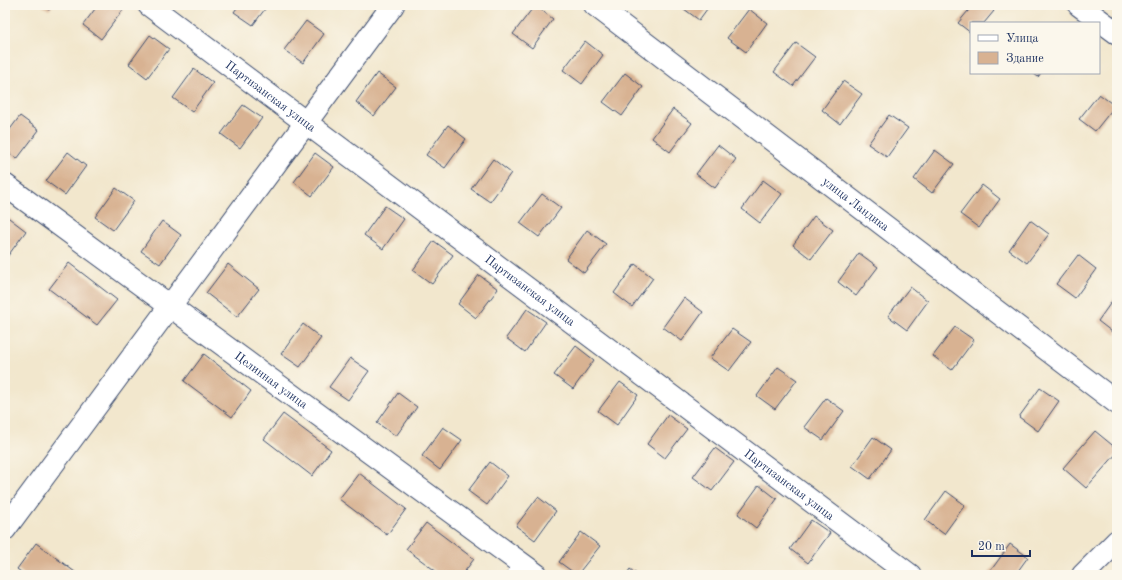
<svg xmlns="http://www.w3.org/2000/svg" width="1122" height="580" viewBox="0 0 1122 580" font-family="'Old Standard TT',serif">
	<rect width="100%" height="100%" fill="#fbf7ec"/>
	<filter id="ink" filterUnits="userSpaceOnUse"><feTurbulence type="fractalNoise" baseFrequency=".025" numOctaves="2"/><feDisplacementMap in="SourceGraphic" scale="8" xChannelSelector="R" yChannelSelector="G"/><feConvolveMatrix kernelMatrix="1 2 1 2 8 2 1 2 1" color-interpolation-filters="sRGB"/></filter>
	<filter id="wash" filterUnits="userSpaceOnUse"><feTurbulence type="fractalNoise" baseFrequency=".012" numOctaves="4" result="noise"/><feDisplacementMap in="SourceGraphic" scale="16" xChannelSelector="R" yChannelSelector="G"/><feGaussianBlur stdDeviation="0.9" result="paint"/><feColorMatrix in="noise" values="0 0 0 0 0 0 0 0 0 0 0 0 0 0 0 0 0 1.4 0 .05"/><feComposite in="paint" operator="in"/></filter>
	<g filter="url(#wash)">
		<rect width="100%" height="100%" fill="#f2e7cd"/>
		<g id="blocks">
			<g fill="#d8b292">
				<path d="M42,5H53L49,10Z"/>
				<path d="M98,5H116L123,10L101,39L83,25Z"/>
				<path d="M239,5H268L253,25L234,12Z"/>
				<path d="M535,5L553,19L532,48L513,34Z"/>
				<path d="M682,5H710L699,20L680,6Z"/>
				<path d="M973,5H987L994,11L984,23H971V33L958,23Z"/>
				<path d="M749,9L767,23L746,52L727,38Z"/>
				<path d="M306,21L324,34L303,63L284,50Z"/>
				<path d="M150,35L169,49L147,78L129,64Z"/>
				<path d="M585,41L603,55L582,84L563,70Z"/>
				<path d="M796,43L815,57L793,86L774,72Z"/>
				<path d="M194,69L213,83L192,112L173,98Z"/>
				<path d="M377,73L396,87L374,116L356,102Z"/>
				<path d="M625,73L643,87L622,116L603,102Z"/>
				<path d="M1033,73H1041L1038,77Z"/>
				<path d="M843,81L862,94L840,124L822,110Z"/>
				<path d="M1099,94L1115,106L1095,131L1079,119Z"/>
				<path d="M243,105L262,118L240,148L221,134Z"/>
				<path d="M673,109L692,123L670,152L652,138Z"/>
				<path d="M889,115L908,128L887,157L868,144Z"/>
				<path d="M20,116L39,130L17,159L5,150V136Z"/>
				<path d="M448,125L466,139L445,168L426,155Z"/>
				<path d="M718,145L736,159L715,188L696,174Z"/>
				<path d="M935,150L954,164L932,193L914,179Z"/>
				<path d="M68,152L86,166L65,195L46,181Z"/>
				<path d="M315,153L334,167L312,196L294,182Z"/>
				<path d="M493,159L511,173L490,202L471,189Z"/>
				<path d="M763,180L782,194L760,223L742,209Z"/>
				<path d="M982,185L1000,199L979,228L960,214Z"/>
				<path d="M116,188L134,201L113,230L95,217Z"/>
				<path d="M542,194L561,208L539,237L520,223Z"/>
				<path d="M385,206L404,219L383,249L364,235Z"/>
				<path d="M5,215L26,231L7,257L5,256Z"/>
				<path d="M814,216L833,230L811,259L793,245Z"/>
				<path d="M1030,220L1049,234L1027,263L1009,250Z"/>
				<path d="M162,221L181,235L160,264L141,251Z"/>
				<path d="M587,230L606,244L584,273L566,259Z"/>
				<path d="M434,241L453,255L432,284L413,270Z"/>
				<path d="M859,253L878,267L856,296L838,282Z"/>
				<path d="M1078,255L1096,269L1075,298L1056,284Z"/>
				<path d="M69,263L117,300L97,325L49,289Z"/>
				<path d="M228,264L259,289L237,317L206,293Z"/>
				<path d="M635,264L653,278L632,307L614,293Z"/>
				<path d="M479,275L498,289L476,318L458,304Z"/>
				<path d="M910,287L928,301L907,330L888,316Z"/>
				<path d="M1117,294V334L1116,335L1098,321Z"/>
				<path d="M684,298L703,312L682,341L663,327Z"/>
				<path d="M527,309L546,322L525,352L506,338Z"/>
				<path d="M303,324L321,338L300,367L281,354Z"/>
				<path d="M955,327L974,340L952,370L933,356Z"/>
				<path d="M732,329L751,342L729,371L710,358Z"/>
				<path d="M576,346L594,360L573,389L554,375Z"/>
				<path d="M204,354L251,391L232,417L184,381Z"/>
				<path d="M350,358L369,371L348,400L329,387Z"/>
				<path d="M778,367L797,380L775,409L757,396Z"/>
				<path d="M620,382L638,395L617,425L598,411Z"/>
				<path d="M1040,388L1059,401L1038,431L1019,417Z"/>
				<path d="M398,393L417,407L396,436L377,423Z"/>
				<path d="M826,398L844,411L823,440L804,427Z"/>
				<path d="M283,414L331,450L312,476L264,439Z"/>
				<path d="M668,415L687,429L665,458L647,444Z"/>
				<path d="M443,427L462,440L440,470L422,456Z"/>
				<path d="M1095,431L1117,449V453L1086,488L1063,468Z"/>
				<path d="M873,437L891,450L870,479L852,466Z"/>
				<path d="M715,448L734,462L712,491L693,477Z"/>
				<path d="M490,462L508,476L487,505L468,491Z"/>
				<path d="M359,473L406,509L387,535L339,499Z"/>
				<path d="M759,485L777,499L756,528L738,514Z"/>
				<path d="M946,491L965,505L944,534L925,520Z"/>
				<path d="M538,497L556,511L535,540L516,526Z"/>
				<path d="M811,520L830,533L808,563L790,549Z"/>
				<path d="M426,523L474,559L462,575H441L406,549Z"/>
				<path d="M581,532L600,546L577,575L559,562Z"/>
				<path d="M36,543L79,575H25L17,569Z"/>
				<path d="M1010,544L1028,557L1015,575H992L989,573Z"/>
				<path d="M630,569L638,575H626Z"/>
			</g>
		</g>
	</g>
	<g filter="url(#ink)">
		<use href="#blocks" fill-opacity="0" stroke="#3b4b6f" stroke-width="1"/>
		<g fill="none" stroke-linecap="round" stroke-linejoin="round">
			<defs>
				<path id="lane" d="M512,575L520,562"/>
				<g id="street">
					<path id="s1" d="M149,5L910,575"/>
					<path id="s2" d="M595,5L1117,403"/>
					<path d="M1079,5L1117,33"/>
					<path id="s3" d="M5,185L537,575"/>
					<path d="M5,529L393,5"/>
				</g>
				<path id="secondary" d="M1083,575L1117,541"/>
			</defs>
			<use href="#lane" stroke="#3b4b6f" stroke-width="12"/>
			<use href="#street" stroke="#3b4b6f" stroke-width="24"/>
			<use href="#secondary" stroke="#3b4b6f" stroke-width="24"/>
			<use href="#lane" stroke="#fff" stroke-width="11"/>
			<use href="#street" stroke="#fff" stroke-width="22"/>
			<use href="#secondary" stroke="#fff" stroke-width="22"/>
		</g>
	</g>
	<g text-anchor="middle" stroke-width="3.5" stroke-linejoin="round" paint-order="stroke">
		<g font-size="12" fill="#1b2f5e" stroke="#fbf7ec">
			<text dy="4" stroke="none"><textPath href="#s1" startOffset="152">Партизанская улица</textPath></text>
			<text dy="4" stroke="none"><textPath href="#s2" startOffset="328">улица Ландика</textPath></text>
			<text dy="4" stroke="none"><textPath href="#s1" startOffset="476">Партизанская улица</textPath></text>
			<text dy="4" stroke="none"><textPath href="#s3" startOffset="330">Целинная улица</textPath></text>
			<text dy="4" stroke="none"><textPath href="#s1" startOffset="800">Партизанская улица</textPath></text>
		</g>
	</g>
	<rect width="1122" height="580" fill="none" stroke="#fbf7ec" stroke-width="20"/>
	<rect x="970" y="22" width="130" height="52" fill="#fbf7ec" stroke="#a1a7b3"/>
	<rect x="978" y="35" width="20" height="6" fill="#ffffff" stroke="#a1a7b3"/>
	<text x="1006" y="42" font-size="12" fill="#1b2f5e">Улица</text>
	<rect x="978" y="52" width="20" height="12" fill="#d8b292" stroke="#a1a7b3"/>
	<text x="1006" y="62" font-size="12" fill="#1b2f5e">Здание</text>
	<path d="M972 550v6h58v-6" fill="none" stroke="#1b2f5e" stroke-width="2"/>
	<text x="978" y="550" font-size="12" fill="#1b2f5e" stroke="#fbf7ec" stroke-width="3" paint-order="stroke">20 m</text>
</svg>
